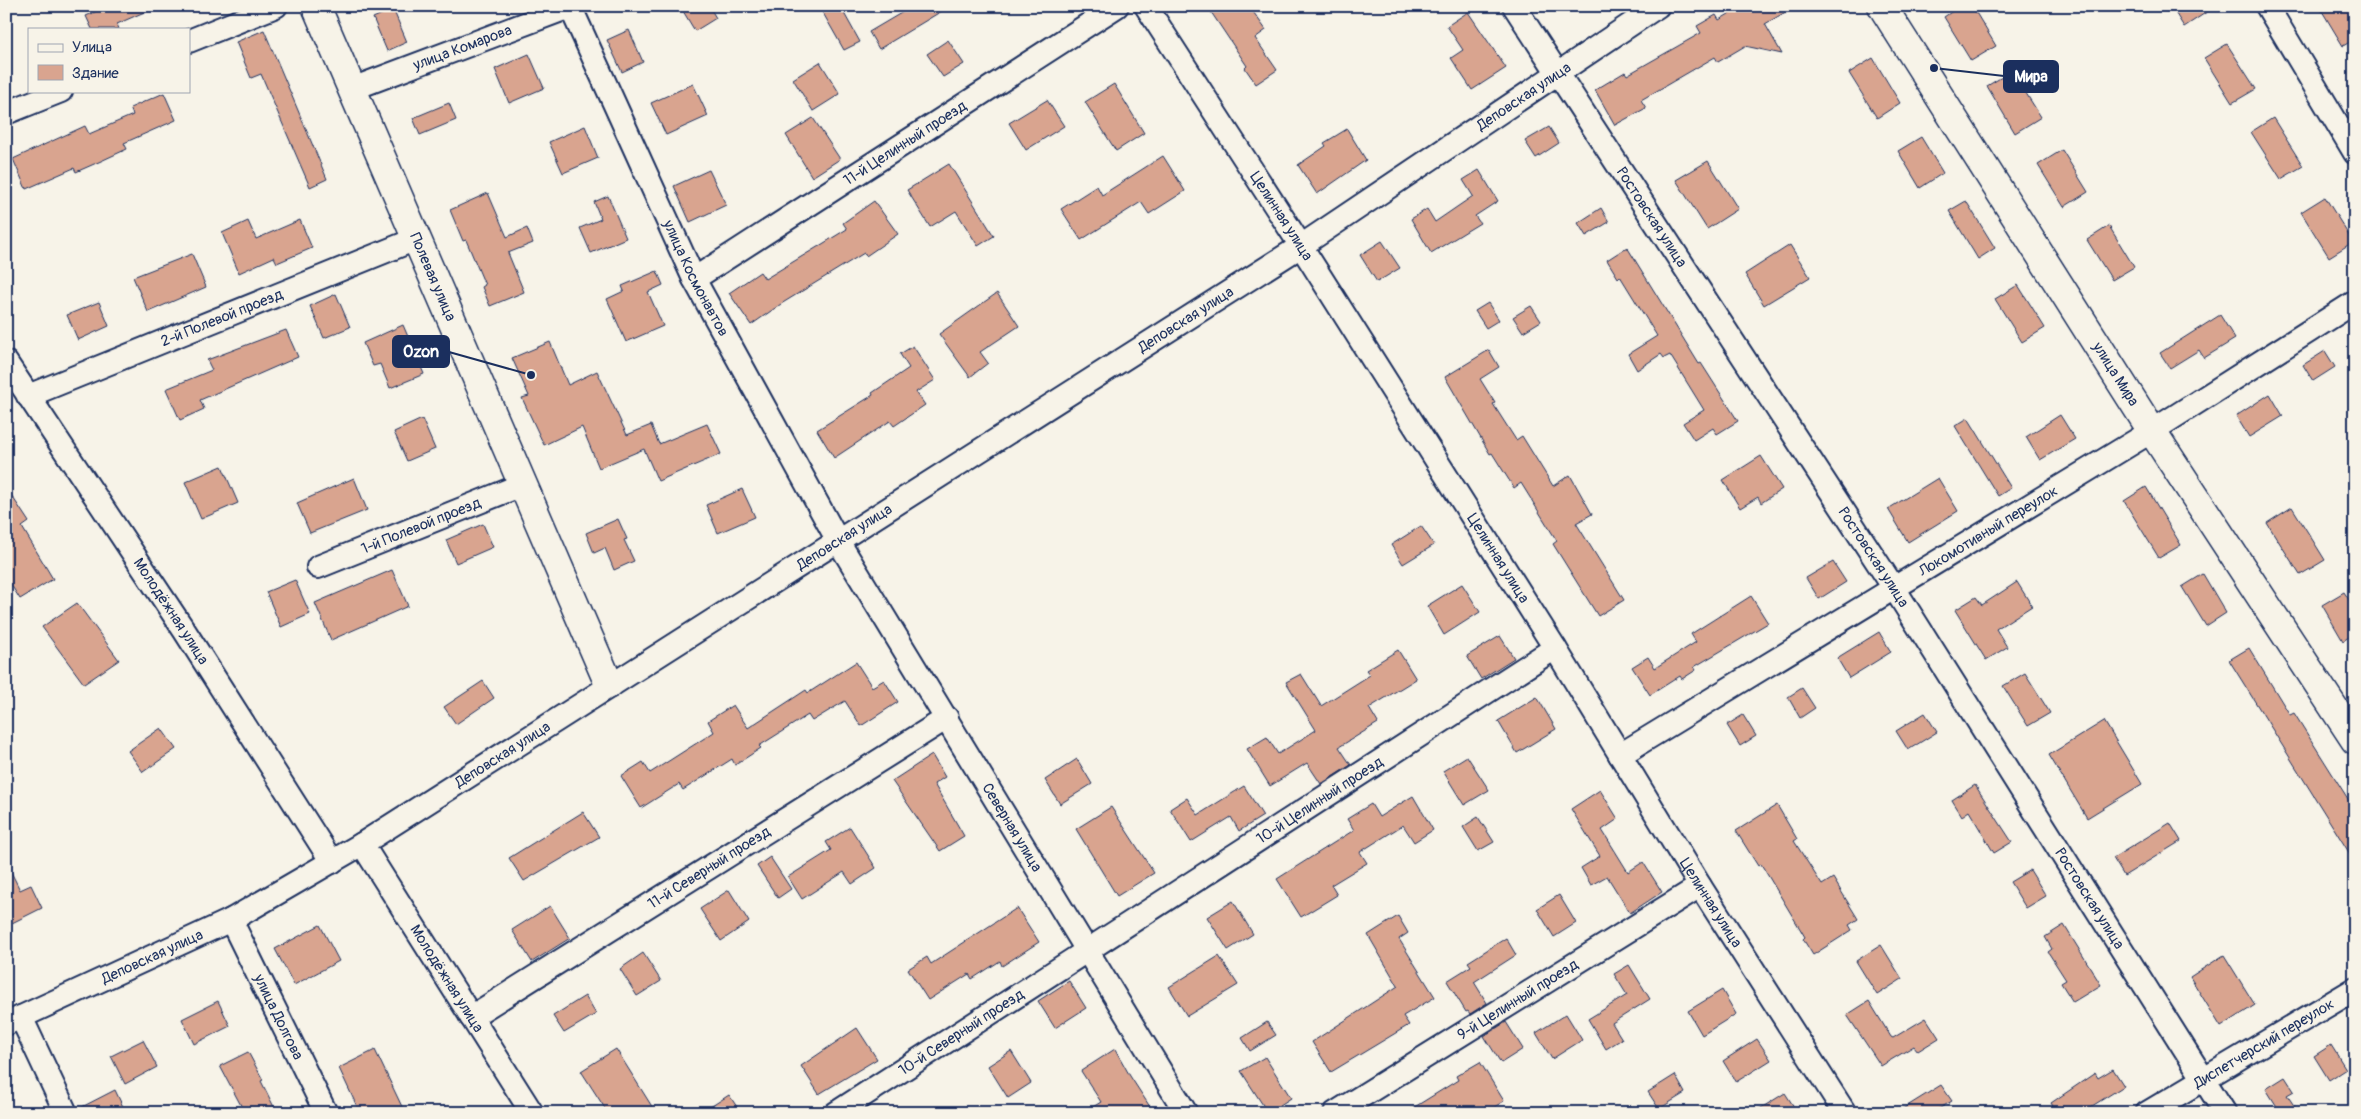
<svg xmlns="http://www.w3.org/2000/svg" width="2361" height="1119" viewBox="0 0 2361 1119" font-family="Pangolin,sans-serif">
	<rect width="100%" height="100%" fill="#f7f3e8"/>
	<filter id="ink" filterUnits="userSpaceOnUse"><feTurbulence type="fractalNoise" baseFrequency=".02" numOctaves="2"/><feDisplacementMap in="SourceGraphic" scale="10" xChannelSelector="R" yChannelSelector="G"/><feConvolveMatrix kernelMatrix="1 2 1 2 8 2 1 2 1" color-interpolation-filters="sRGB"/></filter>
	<g filter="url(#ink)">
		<g fill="#d9a48f" stroke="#1b2f5e">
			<path d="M108,6H158L117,24L119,29H92L86,16Z"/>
			<path d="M680,6H709L716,18L695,31Z"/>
			<path d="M819,6H840L860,42L844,50Z"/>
			<path d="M913,6H950L879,49L869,32Z"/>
			<path d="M1207,6H1249L1266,30L1255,38L1277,70L1256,84L1245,68L1247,66Z"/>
			<path d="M1742,6H1796L1765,24L1782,54L1745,46L1718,62L1715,57L1641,100L1646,108L1615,125L1595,90L1625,72L1627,75L1701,33L1697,26L1716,15L1719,20Z"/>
			<path d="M1960,6H1972L1996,46L1971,61L1944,17Z"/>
			<path d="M2171,6H2216L2184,27Z"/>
			<path d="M2319,6H2355V39L2343,46Z"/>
			<path d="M393,9L407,42L387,51L373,18Z"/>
			<path d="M1468,12L1506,68L1472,90L1451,58L1463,50L1447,26Z"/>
			<path d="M264,30L327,179L310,187L261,74L251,78L236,42Z"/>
			<path d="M629,30L643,62L622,72L607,40Z"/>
			<path d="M948,40L964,64L943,77L927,54Z"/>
			<path d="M2227,44L2256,89L2232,103L2204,58Z"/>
			<path d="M529,54L544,88L509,103L495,69Z"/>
			<path d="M1873,58L1900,103L1877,118L1849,73Z"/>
			<path d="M820,62L840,94L813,111L793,79Z"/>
			<path d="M2012,71L2041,117L2015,133L1987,86Z"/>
			<path d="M693,84L708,116L666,135L651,103Z"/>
			<path d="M1114,84L1144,133L1116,151L1085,102Z"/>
			<path d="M164,93L176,120L124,143L127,149L101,161L76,172L74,168L26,189L13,159L85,126L89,134L133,115L130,108Z"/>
			<path d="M1047,100L1064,126L1026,150L1009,123Z"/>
			<path d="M449,103L456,120L420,135L413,118Z"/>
			<path d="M813,118L840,159L812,177L786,135Z"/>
			<path d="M2273,118L2303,166L2281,179L2251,132Z"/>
			<path d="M585,126L598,158L563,173L549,142Z"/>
			<path d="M1549,127L1559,143L1536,158L1525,141Z"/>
			<path d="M1347,129L1366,160L1317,194L1298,165L1326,146L1324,143Z"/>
			<path d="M1921,137L1943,173L1920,188L1898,151Z"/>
			<path d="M2062,150L2088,192L2064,207L2038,165Z"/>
			<path d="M1163,156L1185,191L1149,214L1141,202L1081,240L1061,209L1097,186L1102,195Z"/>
			<path d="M1708,161L1738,209L1707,229L1676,180Z"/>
			<path d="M949,164L994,236L978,246L956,211L930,227L907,190Z"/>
			<path d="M709,170L726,205L690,222L674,186Z"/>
			<path d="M1479,170L1498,201L1475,216L1480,223L1431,253L1411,219L1427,209L1435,222L1473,196L1463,180Z"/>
			<path d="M488,193L507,237L527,228L533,243L508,253L524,292L490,306L482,287L485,285L466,240L463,241L450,210Z"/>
			<path d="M608,196L626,238L591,253L580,228L601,219L594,202Z"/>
			<path d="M2325,197L2353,242L2329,257L2301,212Z"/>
			<path d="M874,201L898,234L866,256L864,253L781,304L751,325L729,293L760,272L765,279L847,229L843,223Z"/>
			<path d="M1966,201L1995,248L1978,259L1949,211Z"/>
			<path d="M1601,208L1609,222L1586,236L1578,223Z"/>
			<path d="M300,220L312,248L277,263L274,257L239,273L222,233L248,221L256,239Z"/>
			<path d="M2109,226L2134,267L2112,280L2087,240Z"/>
			<path d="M1382,241L1400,268L1377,282L1360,255Z"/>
			<path d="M1790,245L1810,277L1764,305L1745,274Z"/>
			<path d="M1627,247L1699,364L1701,363L1738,421L1717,434L1713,428L1694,440L1683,423L1704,410L1670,355L1664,358L1661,354L1637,370L1628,354L1657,336L1620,276L1618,278L1607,260Z"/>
			<path d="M192,254L206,287L148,312L133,277Z"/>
			<path d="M657,271L663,285L648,292L663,326L626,342L607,299L624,291L622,286Z"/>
			<path d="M2018,285L2045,328L2022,342L1995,299Z"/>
			<path d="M997,293L1019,326L980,352L988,363L970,377L939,334Z"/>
			<path d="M336,294L350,327L324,338L310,306Z"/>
			<path d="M99,302L109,326L78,340L67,315Z"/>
			<path d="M1488,303L1499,320L1486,328L1475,311Z"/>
			<path d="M1531,306L1541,321L1523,332L1513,317Z"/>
			<path d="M2220,315L2235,339L2204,358L2199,350L2170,368L2160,353Z"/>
			<path d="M403,325L424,374L390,388L380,364L373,366L363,343Z"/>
			<path d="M286,330L298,357L200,400L204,409L180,420L166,389L212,370L207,360Z"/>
			<path d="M550,342L568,385L597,371L627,435L651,425L659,444L707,424L721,454L658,481L644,449L599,468L582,427L544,445L522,398L529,396L512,358Z"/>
			<path d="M913,346L935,380L916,392L925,405L894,426L890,421L834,458L817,430L873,395L872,393L909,368L900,354Z"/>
			<path d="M1489,350L1499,367L1480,379L1495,403L1493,404L1516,440L1522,436L1553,486L1570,475L1592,514L1576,523L1624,600L1598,616L1553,544L1557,541L1521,483L1514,488L1492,453L1490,454L1445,377Z"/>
			<path d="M2325,351L2335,367L2313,381L2303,365Z"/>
			<path d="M2270,394L2283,416L2249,437L2236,416Z"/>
			<path d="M2060,415L2075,439L2040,460L2026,437Z"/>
			<path d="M1968,418L2011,488L1998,496L1955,426Z"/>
			<path d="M422,419L435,449L407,461L394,432Z"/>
			<path d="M1761,456L1782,489L1761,503L1758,497L1740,508L1723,480Z"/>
			<path d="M222,466L238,503L201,519L185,482Z"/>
			<path d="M354,478L367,510L310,533L297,503Z"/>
			<path d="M1938,478L1958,511L1908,542L1888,509Z"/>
			<path d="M6,487L29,522L22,527L53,579L20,599L6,577Z"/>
			<path d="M2146,487L2181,545L2159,558L2124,501Z"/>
			<path d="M742,489L755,517L718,533L706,505Z"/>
			<path d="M2292,507L2325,560L2300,575L2267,523Z"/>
			<path d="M618,519L627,539L624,540L634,561L614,570L605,548L594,553L586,533Z"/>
			<path d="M483,524L493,547L456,563L446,540Z"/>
			<path d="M1421,526L1434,545L1403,564L1391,545Z"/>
			<path d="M1833,562L1846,582L1819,599L1806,578Z"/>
			<path d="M392,570L408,606L331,640L315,603Z"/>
			<path d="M2203,574L2226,613L2206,626L2182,587Z"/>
			<path d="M295,580L310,614L281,627L266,592Z"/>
			<path d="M2017,582L2032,606L1996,629L2007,647L1986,660L1955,610L1976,597L1982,605Z"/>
			<path d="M1462,584L1480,612L1444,635L1427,606Z"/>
			<path d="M2344,592L2355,609V633L2343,641L2322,605Z"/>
			<path d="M1751,596L1768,623L1694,667L1696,670L1682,679L1680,676L1650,695L1632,667L1648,657L1655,668L1696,642L1691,634Z"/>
			<path d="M77,603L119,660L84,684L42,627Z"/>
			<path d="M1879,632L1891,652L1849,678L1837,658Z"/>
			<path d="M1500,636L1514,658L1481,679L1467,656Z"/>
			<path d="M2249,648L2290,715L2294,713L2355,810V862L2229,660Z"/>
			<path d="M1398,650L1416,679L1369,708L1378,723L1339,747L1351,765L1321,784L1307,763L1270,786L1247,749L1267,737L1278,754L1316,730L1286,682L1301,674L1321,706L1370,675L1366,670Z"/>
			<path d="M856,662L872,687L884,680L898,702L861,726L845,701L812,721L808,715L759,746L761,748L735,765L732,759L683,790L679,784L641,808L621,776L643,762L650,773L714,732L708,721L733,705L748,728L806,690L808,693Z"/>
			<path d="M2025,673L2050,713L2028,726L2003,686Z"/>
			<path d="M483,681L494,698L456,724L444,707Z"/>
			<path d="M1802,688L1815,708L1800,718L1788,697Z"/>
			<path d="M1537,697L1556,729L1517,753L1498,721Z"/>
			<path d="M1925,713L1937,732L1908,750L1896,731Z"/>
			<path d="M1743,715L1756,736L1740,746L1727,725Z"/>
			<path d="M2104,721L2142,784L2087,818L2049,755Z"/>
			<path d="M161,728L176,749L143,772L128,751Z"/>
			<path d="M932,755L945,777L934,784L964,836L940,851L892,781Z"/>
			<path d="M1467,756L1489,790L1464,805L1443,771Z"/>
			<path d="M1077,759L1092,784L1060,804L1045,780Z"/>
			<path d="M1975,785L2012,842L1994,853L1969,811L1962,816L1952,800Z"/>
			<path d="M1244,786L1263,816L1239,831L1231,817L1191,842L1170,809L1187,798L1198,815Z"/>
			<path d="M1600,790L1618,819L1602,830L1628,872L1643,862L1662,892L1630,913L1607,876L1591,885L1581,868L1600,856L1571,809Z"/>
			<path d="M1413,796L1433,830L1414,842L1403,825L1360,852L1367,863L1331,885L1337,895L1301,917L1277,879L1354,830L1347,819L1371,804L1379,817Z"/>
			<path d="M1777,805L1797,839L1794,841L1822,885L1833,878L1858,919L1849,925L1852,930L1813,955L1803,939L1805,937L1761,864L1758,866L1736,831Z"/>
			<path d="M1111,807L1154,873L1117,896L1076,829Z"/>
			<path d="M583,812L599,837L524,881L509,858Z"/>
			<path d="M1478,817L1494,842L1478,851L1463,827Z"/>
			<path d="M2170,823L2181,841L2124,876L2113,858Z"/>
			<path d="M850,827L876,868L852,884L844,872L802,899L788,877L831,850L826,842Z"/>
			<path d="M770,857L791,889L778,898L757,866Z"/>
			<path d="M6,862L20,890L31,885L42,908L6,926Z"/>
			<path d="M2030,870L2046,896L2026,908L2010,882Z"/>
			<path d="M729,890L749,922L721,941L700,909Z"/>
			<path d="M1559,895L1576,923L1554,937L1537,909Z"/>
			<path d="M1233,901L1253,934L1228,950L1207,917Z"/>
			<path d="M550,906L570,938L532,962L512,930Z"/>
			<path d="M1017,908L1039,942L1002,966L1000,961L972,979L969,974L928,1000L908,969L927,957L931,964Z"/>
			<path d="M1398,916L1408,933L1399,939L1435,997L1403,1016L1409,1025L1331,1072L1312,1042L1398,986L1368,935Z"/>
			<path d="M320,925L339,961L294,985L275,949Z"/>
			<path d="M2064,925L2101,985L2073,1002L2061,983L2066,980L2048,952L2052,949L2045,937Z"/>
			<path d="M1506,938L1516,955L1474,982L1487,1003L1470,1014L1468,1011L1466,1012L1447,981L1471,966L1468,962Z"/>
			<path d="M1881,945L1902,979L1877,995L1856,961Z"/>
			<path d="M643,953L661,981L637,996L620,969Z"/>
			<path d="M2224,955L2255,1005L2221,1027L2190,977Z"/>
			<path d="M1219,956L1238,985L1187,1016L1169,987Z"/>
			<path d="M1629,965L1650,999L1612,1023L1622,1039L1606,1049L1588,1019L1627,995L1614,974Z"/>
			<path d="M1069,981L1086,1008L1055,1028L1038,1001Z"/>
			<path d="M1722,990L1736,1014L1702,1035L1688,1011Z"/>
			<path d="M585,996L596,1014L564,1033L553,1016Z"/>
			<path d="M218,1001L230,1026L194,1044L182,1019Z"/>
			<path d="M1869,1001L1891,1037L1893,1038L1926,1018L1939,1038L1918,1051L1914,1046L1881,1066L1847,1015Z"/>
			<path d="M1566,1014L1582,1040L1552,1059L1536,1033Z"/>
			<path d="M1267,1022L1276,1035L1250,1051L1242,1038Z"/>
			<path d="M1506,1022L1523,1049L1501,1063L1484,1036Z"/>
			<path d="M857,1028L877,1059L819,1094L801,1066Z"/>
			<path d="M1757,1039L1771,1060L1736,1082L1723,1061Z"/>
			<path d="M143,1040L157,1067L125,1084L111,1056Z"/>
			<path d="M2331,1045L2346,1069L2329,1080L2314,1056Z"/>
			<path d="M616,1049L656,1113H608L581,1071Z"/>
			<path d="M1115,1049L1130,1076L1154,1113H1083L1101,1102L1081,1071Z"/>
			<path d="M375,1050L405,1113H360L339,1068Z"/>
			<path d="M1011,1051L1031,1083L1008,1098L988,1066Z"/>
			<path d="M248,1052L263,1080L261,1081L277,1113H245L220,1066Z"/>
			<path d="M1265,1057L1291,1098L1268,1113L1241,1071Z"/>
			<path d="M1480,1062L1504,1101L1485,1113H1405L1458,1080L1456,1076Z"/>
			<path d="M2113,1069L2124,1086L2081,1113H2057L2051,1103L2095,1073L2098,1078Z"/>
			<path d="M1675,1075L1685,1093L1659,1109L1648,1092Z"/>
			<path d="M2285,1077L2294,1091L2287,1095L2299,1113H2281L2266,1089Z"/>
			<path d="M1941,1085L1952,1101L1932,1113H1896Z"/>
			<path d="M115,1090L126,1113H79L78,1109Z"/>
			<path d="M1785,1093L1798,1113H1753Z"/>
			<path d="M729,1095L741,1113H701Z"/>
		</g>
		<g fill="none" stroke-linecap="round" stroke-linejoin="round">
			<defs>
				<g id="minor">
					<path id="s1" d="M570,6L694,279L838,541L1186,1113"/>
					<path id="s2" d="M1146,6L1301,246L1555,648L1700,886L1845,1113"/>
					<path id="s3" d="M1514,6L1894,588L2225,1113"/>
					<path d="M2267,6L2355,153"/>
					<path d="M189,41L276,6"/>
					<path id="s4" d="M352,89L572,6"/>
					<path d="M6,113L61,91"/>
					<path id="s5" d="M694,279L1117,6"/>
					<path id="s6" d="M6,362L184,630L332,862"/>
					<path id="s7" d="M28,396L416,239"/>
					<path id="s8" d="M318,567L524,484"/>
					<path id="s9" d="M1620,755L2152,431L2355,302"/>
					<path id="s10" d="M362,844L532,1113"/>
					<path id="s11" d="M231,920L326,1113"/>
					<path d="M21,1017L66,1113"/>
					<path id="s12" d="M471,1017L947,718"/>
					<path id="s13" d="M6,1024L231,920L362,844L1301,246L1658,6"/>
					<path id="s14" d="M836,1113L1555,648"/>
					<path id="s15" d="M1335,1113L1700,886"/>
					<path id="s16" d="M2147,1113L2355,989"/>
				</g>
				<g id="tertiary">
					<path id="s17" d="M316,6L609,684"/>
					<path id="s18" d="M1882,6L2152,431L2355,740"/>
				</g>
			</defs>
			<use href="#minor" stroke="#1b2f5e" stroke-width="26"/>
			<use href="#tertiary" stroke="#1b2f5e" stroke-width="31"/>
			<use href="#minor" stroke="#f7f3e8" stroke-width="22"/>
			<use href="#tertiary" stroke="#f7f3e8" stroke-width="28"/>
		</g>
	</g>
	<g text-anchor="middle" stroke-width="4" stroke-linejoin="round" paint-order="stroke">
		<g font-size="15" fill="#1b2f5e" stroke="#f7f3e8">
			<text dy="5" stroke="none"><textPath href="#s4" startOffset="118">улица Комарова</textPath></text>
			<text dy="5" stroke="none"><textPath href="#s13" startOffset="1781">Деповская улица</textPath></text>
			<text dy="5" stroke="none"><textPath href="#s5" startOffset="251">11-й Целинный проезд</textPath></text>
			<text dy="5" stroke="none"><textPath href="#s2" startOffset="250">Целинная улица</textPath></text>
			<text dy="5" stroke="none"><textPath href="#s3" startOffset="252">Ростовская улица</textPath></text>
			<text dy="5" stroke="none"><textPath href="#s17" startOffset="295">Полевая улица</textPath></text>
			<text dy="5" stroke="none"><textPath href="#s1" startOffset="300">улица Космонавтов</textPath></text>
			<text dy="5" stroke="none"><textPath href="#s7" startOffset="209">2-й Полевой проезд</textPath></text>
			<text dy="5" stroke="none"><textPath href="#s13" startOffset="1376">Деповская улица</textPath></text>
			<text dy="5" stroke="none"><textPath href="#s18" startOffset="436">улица Мира</textPath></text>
			<text dy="5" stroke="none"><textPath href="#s8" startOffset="111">1-й Полевой проезд</textPath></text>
			<text dy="5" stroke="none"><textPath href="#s9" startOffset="431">Локомотивный переулок</textPath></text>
			<text dy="5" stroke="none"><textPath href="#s13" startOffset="971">Деповская улица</textPath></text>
			<text dy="5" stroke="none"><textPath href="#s3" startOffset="658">Ростовская улица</textPath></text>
			<text dy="5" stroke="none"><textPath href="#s2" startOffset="655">Целинная улица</textPath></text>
			<text dy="5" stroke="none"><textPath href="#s6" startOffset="299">Молодёжная улица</textPath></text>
			<text dy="5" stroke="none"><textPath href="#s13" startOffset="566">Деповская улица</textPath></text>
			<text dy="5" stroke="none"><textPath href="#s14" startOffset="576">10-й Целинный проезд</textPath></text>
			<text dy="5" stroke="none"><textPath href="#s1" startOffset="934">Северная улица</textPath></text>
			<text dy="5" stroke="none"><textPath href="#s12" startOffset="281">11-й Северный проезд</textPath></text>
			<text dy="5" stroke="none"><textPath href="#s3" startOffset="1062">Ростовская улица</textPath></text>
			<text dy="5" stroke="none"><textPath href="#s2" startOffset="1060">Целинная улица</textPath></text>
			<text dy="5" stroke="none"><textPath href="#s13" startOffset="161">Деповская улица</textPath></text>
			<text dy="5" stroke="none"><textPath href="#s10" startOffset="159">Молодёжная улица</textPath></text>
			<text dy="5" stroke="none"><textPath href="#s15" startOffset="215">9-й Целинный проезд</textPath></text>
			<text dy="5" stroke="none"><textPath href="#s11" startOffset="108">улица Долгова</textPath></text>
			<text dy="5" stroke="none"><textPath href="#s14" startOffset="149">10-й Северный проезд</textPath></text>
			<text dy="5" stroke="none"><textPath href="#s16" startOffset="136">Диспетчерский переулок</textPath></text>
		</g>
	</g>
	<path fill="none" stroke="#1b2f5e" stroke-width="2" d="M1934 68L2004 76M531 375L449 352"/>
	<g fill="#1b2f5e" stroke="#f7f3e8" stroke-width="2">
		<circle cx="1934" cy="68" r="5"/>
		<circle cx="531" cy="375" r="5"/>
	</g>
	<g fill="#1b2f5e" stroke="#1b2f5e" stroke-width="2">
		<rect x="2004" y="61" width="54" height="31" rx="5"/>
		<rect x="393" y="336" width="56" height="31" rx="5"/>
	</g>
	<g font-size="16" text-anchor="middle" font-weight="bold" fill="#fff">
		<text x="2031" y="82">Мира</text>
		<text x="421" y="357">Ozon</text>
	</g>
	<rect width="2361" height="1119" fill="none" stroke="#f7f3e8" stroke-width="25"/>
	<rect x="12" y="12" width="2336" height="1094" fill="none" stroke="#1b2f5e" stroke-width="2" filter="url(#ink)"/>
	<rect x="28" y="28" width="162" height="65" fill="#f7f3e8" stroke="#9fa5b1"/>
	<rect x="38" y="44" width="25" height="8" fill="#f7f3e8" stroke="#9fa5b1"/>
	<text x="72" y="52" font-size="15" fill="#1b2f5e">Улица</text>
	<rect x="38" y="65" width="25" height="15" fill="#d9a48f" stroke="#9fa5b1"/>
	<text x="72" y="78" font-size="15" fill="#1b2f5e">Здание</text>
</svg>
